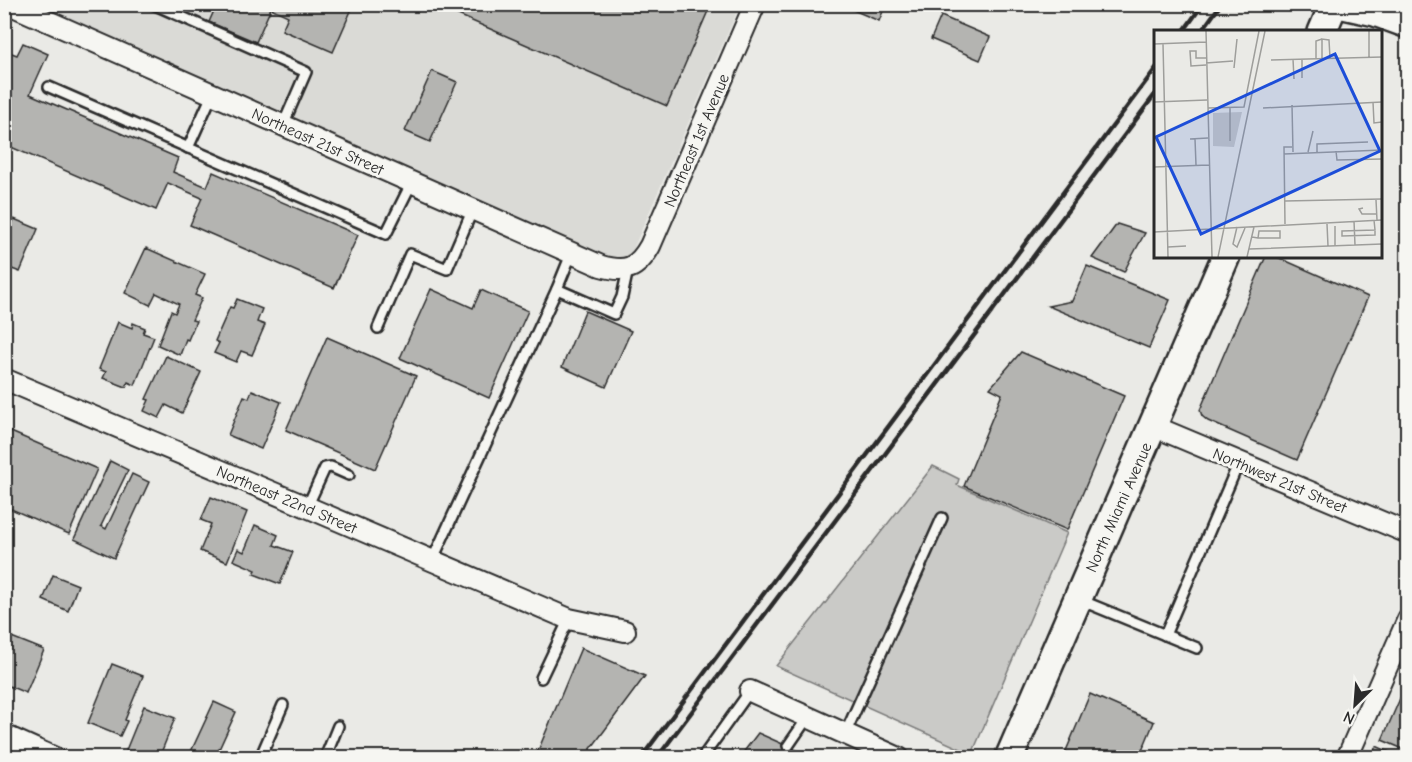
<svg xmlns="http://www.w3.org/2000/svg" width="1412" height="762" viewBox="0 0 1412 762" font-family="'Comic Neue',sans-serif">
	<rect width="100%" height="100%" fill="#eaeae6"/>
	<filter id="ink" filterUnits="userSpaceOnUse"><feTurbulence type="fractalNoise" baseFrequency=".0167" numOctaves="2"/><feDisplacementMap in="SourceGraphic" scale="12" xChannelSelector="R" yChannelSelector="G"/><feConvolveMatrix kernelMatrix="1 2 1 2 8 2 1 2 1" color-interpolation-filters="sRGB"/></filter>
	<g filter="url(#ink)">
		<path fill="#dadad6" d="M40,5H740L624,270Z"/>
		<path fill="#cacac7" stroke="#7a7a79" stroke-width="1.5" d="M933,466L959,479L957,485L1067,533L972,754L776,666Z"/>
		<g fill="#b4b4b1" stroke="#2b2b2b" stroke-width="1.5">
			<path d="M217,4H354L333,52L282,30L288,16L271,8L256,42L209,22Z"/>
			<path d="M433,4H711L667,106Z"/>
			<path d="M853,4H886L879,21L851,9Z"/>
			<path d="M941,16L990,37L980,60L931,39Z"/>
			<path d="M23,43L48,54L30,94L178,158L173,172L207,187L213,172L358,235L334,288L190,225L202,198L168,183L156,210L4,144V50L17,55Z"/>
			<path d="M432,71L457,82L430,142L405,131Z"/>
			<path d="M14,219L38,229L20,272L4,266V242Z"/>
			<path d="M1117,224L1145,233L1130,260L1124,272L1092,258Z"/>
			<path d="M146,248L205,274L195,295L202,298L192,320L196,321L188,340L186,339L180,355L158,345L171,311L175,313L179,304L156,293L150,305L125,293Z"/>
			<path d="M1266,256H1275L1368,297L1297,460L1208,421L1202,416L1200,410Z"/>
			<path d="M1087,266L1170,300L1149,348L1048,306L1072,301Z"/>
			<path d="M431,289L473,308L481,290L528,311L489,398L400,358Z"/>
			<path d="M237,299L262,309L257,322L265,325L252,355L241,351L236,362L214,353L219,343L215,341L230,307L233,308Z"/>
			<path d="M585,311L631,331L606,387L562,367Z"/>
			<path d="M118,322L132,328L133,323L145,328L143,333L154,337L135,385L128,382L126,387L103,378L106,372L99,369Z"/>
			<path d="M327,337L416,376L375,469L286,430Z"/>
			<path d="M1021,352L1124,396L1067,530L964,486L1002,394L990,388Z"/>
			<path d="M166,356L201,372L182,413L166,405L159,418L144,411L149,400L146,399Z"/>
			<path d="M252,390L281,402L261,449L228,435L244,396L249,398Z"/>
			<path d="M4,429L97,469L69,534L4,506Z"/>
			<path d="M110,461L128,470L101,526L106,529L132,474L149,482L114,558L74,539Z"/>
			<path d="M211,497L247,512L227,562L200,551L211,524L201,520Z"/>
			<path d="M255,525L278,535L274,545L293,552L280,584L254,574L256,570L233,560L238,549L244,552Z"/>
			<path d="M53,575L78,585L68,611L43,600Z"/>
			<path d="M9,636L44,650L26,693L4,684V647Z"/>
			<path d="M581,648L645,676L584,758H535Z"/>
			<path d="M112,664L143,676L125,720L127,721L120,736L88,723Z"/>
			<path d="M1408,680V751L1382,740Z"/>
			<path d="M1090,694L1154,722L1139,758H1063Z"/>
			<path d="M214,702L236,712L215,758H188Z"/>
			<path d="M144,706L175,718L159,758H143L126,750Z"/>
			<path d="M758,733L814,758H739Z"/>
			<path d="M1376,746L1403,758H1371Z"/>
		</g>
		<g fill="none" stroke-linecap="round" stroke-linejoin="round">
			<defs>
				<g id="lane">
					<path d="M153,4L306,72L283,125"/>
					<path d="M49,87L386,234L412,182"/>
					<path d="M188,148L212,95"/>
					<path d="M557,289L614,314L622,297L628,269"/>
					<path d="M378,328L410,254L447,269L473,209"/>
					<path d="M307,507L325,468L331,467L349,475"/>
					<path d="M432,561L557,289L572,252"/>
					<path d="M1080,600L1197,648"/>
					<path d="M1165,635L1239,462"/>
					<path d="M541,678L569,619"/>
					<path d="M845,734L942,518"/>
					<path d="M788,746L808,717"/>
					<path d="M260,758L283,705"/>
					<path d="M325,758L338,726"/>
					<path d="M702,758L750,691"/>
				</g>
				<g id="street">
					<path d="M9,4L601,266C626,273 637,269 650,246L755,4"/>
					<path d="M4,379L307,507L569,619L625,631"/>
					<path d="M1153,426L1408,533"/>
					<path d="M750,691L899,758"/>
					<path d="M4,735L55,758"/>
					<path d="M1347,758L1408,619"/>
				</g>
				<g id="secondary">
					<path d="M1339,4L1375,12L1408,24"/>
					<path d="M1322,32L1334,4"/>
					<path d="M1009,758L1226,256"/>
				</g>
			</defs>
			<use href="#lane" stroke="#2b2b2b" stroke-width="14"/>
			<use href="#street" stroke="#2b2b2b" stroke-width="24"/>
			<use href="#secondary" stroke="#2b2b2b" stroke-width="32"/>
			<use href="#lane" stroke="#f6f6f2" stroke-width="9"/>
			<use href="#street" stroke="#f6f6f2" stroke-width="20"/>
			<use href="#secondary" stroke="#f6f6f2" stroke-width="27"/>
			<g stroke="#2b2b2b" stroke-width="4.5">
				<path d="M1183,32L1203,4"/>
				<path d="M1201,32L1221,4"/>
				<path d="M641,758L1156,68"/>
				<path d="M657,758L1156,93"/>
			</g>
		</g>
	</g>
	<g text-anchor="middle" stroke-width="6" stroke-linejoin="round" paint-order="stroke">
		<g font-size="16" fill="#2b2b2b" stroke="#f6f6f2">
			<text transform="translate(696 140) rotate(-67)" y="6">Northeast 1st Avenue</text>
			<text transform="translate(318 141) rotate(24)" y="6">Northeast 21st Street</text>
			<text transform="translate(1280 480) rotate(23)" y="6">Northwest 21st Street</text>
			<text transform="translate(287 499) rotate(23)" y="6">Northeast 22nd Street</text>
			<text transform="translate(1118 507) rotate(-66)" y="6">North Miami Avenue</text>
		</g>
	</g>
	<g transform="translate(1154 30)">
		<rect width="228" height="228" fill="#eaeae6"/>
		<path d="M88,82L80,117L59,116V83Z" fill="#cacac7"/>
		<path fill="none" stroke="#9e9e9b" stroke-width="1.5" d="M52,1L58,227M215,1V27M0,14L52,12M9,14L14,227M52,28H42V21H36L37,36L52,35M162,28V11L168,9M168,28V9L175,10L176,28M139,29L140,49M148,29V48M117,30L228,27M52,33L79,31M80,38L83,9M0,72L53,70M219,72L220,93L228,92M138,75L139,122M54,78L90,77L105,1M76,78V111M109,78L228,72M36,109L54,108M41,109L42,135M182,121L183,130L228,129M154,122L159,101M163,122V114L214,112M130,124L228,120M0,137L55,135M222,170L223,190M131,171L228,169M209,178L205,179L208,184H222M220,190L221,200L188,201V206L221,205V200M200,191L201,215M131,194L130,117H138M173,194L174,216M181,196V216M83,197L79,214L83,217L91,198M0,202L228,190M98,207L104,208H126V201H105L104,208M14,217L32,216M95,219L228,214M64,227L111,1M93,227L100,197"/>
		<path fill="#1d4ed8" fill-opacity="0.15" stroke="#1d4ed8" stroke-width="3" d="M181,24L226,121L47,204L2,107Z"/>
		<rect width="228" height="228" fill="none" stroke="#2b2b2b" stroke-width="3"/>
	</g>
	<rect width="1412" height="762" fill="none" stroke="#f6f6f2" stroke-width="24"/>
	<rect x="12" y="12" width="1388" height="738" fill="none" stroke="#2b2b2b" stroke-width="2" filter="url(#ink)"/>
	<g transform="translate(1355 705) rotate(205)" stroke="#f6f6f2" stroke-width="4.5" paint-order="stroke">
	<path d="M0-4.5L10 22L0 15L-10 22Z" fill="#2b2b2b"/>
	<text y="-9" font-size="16" font-weight="bold" text-anchor="middle" fill="#2b2b2b">N</text>
	</g>
</svg>
